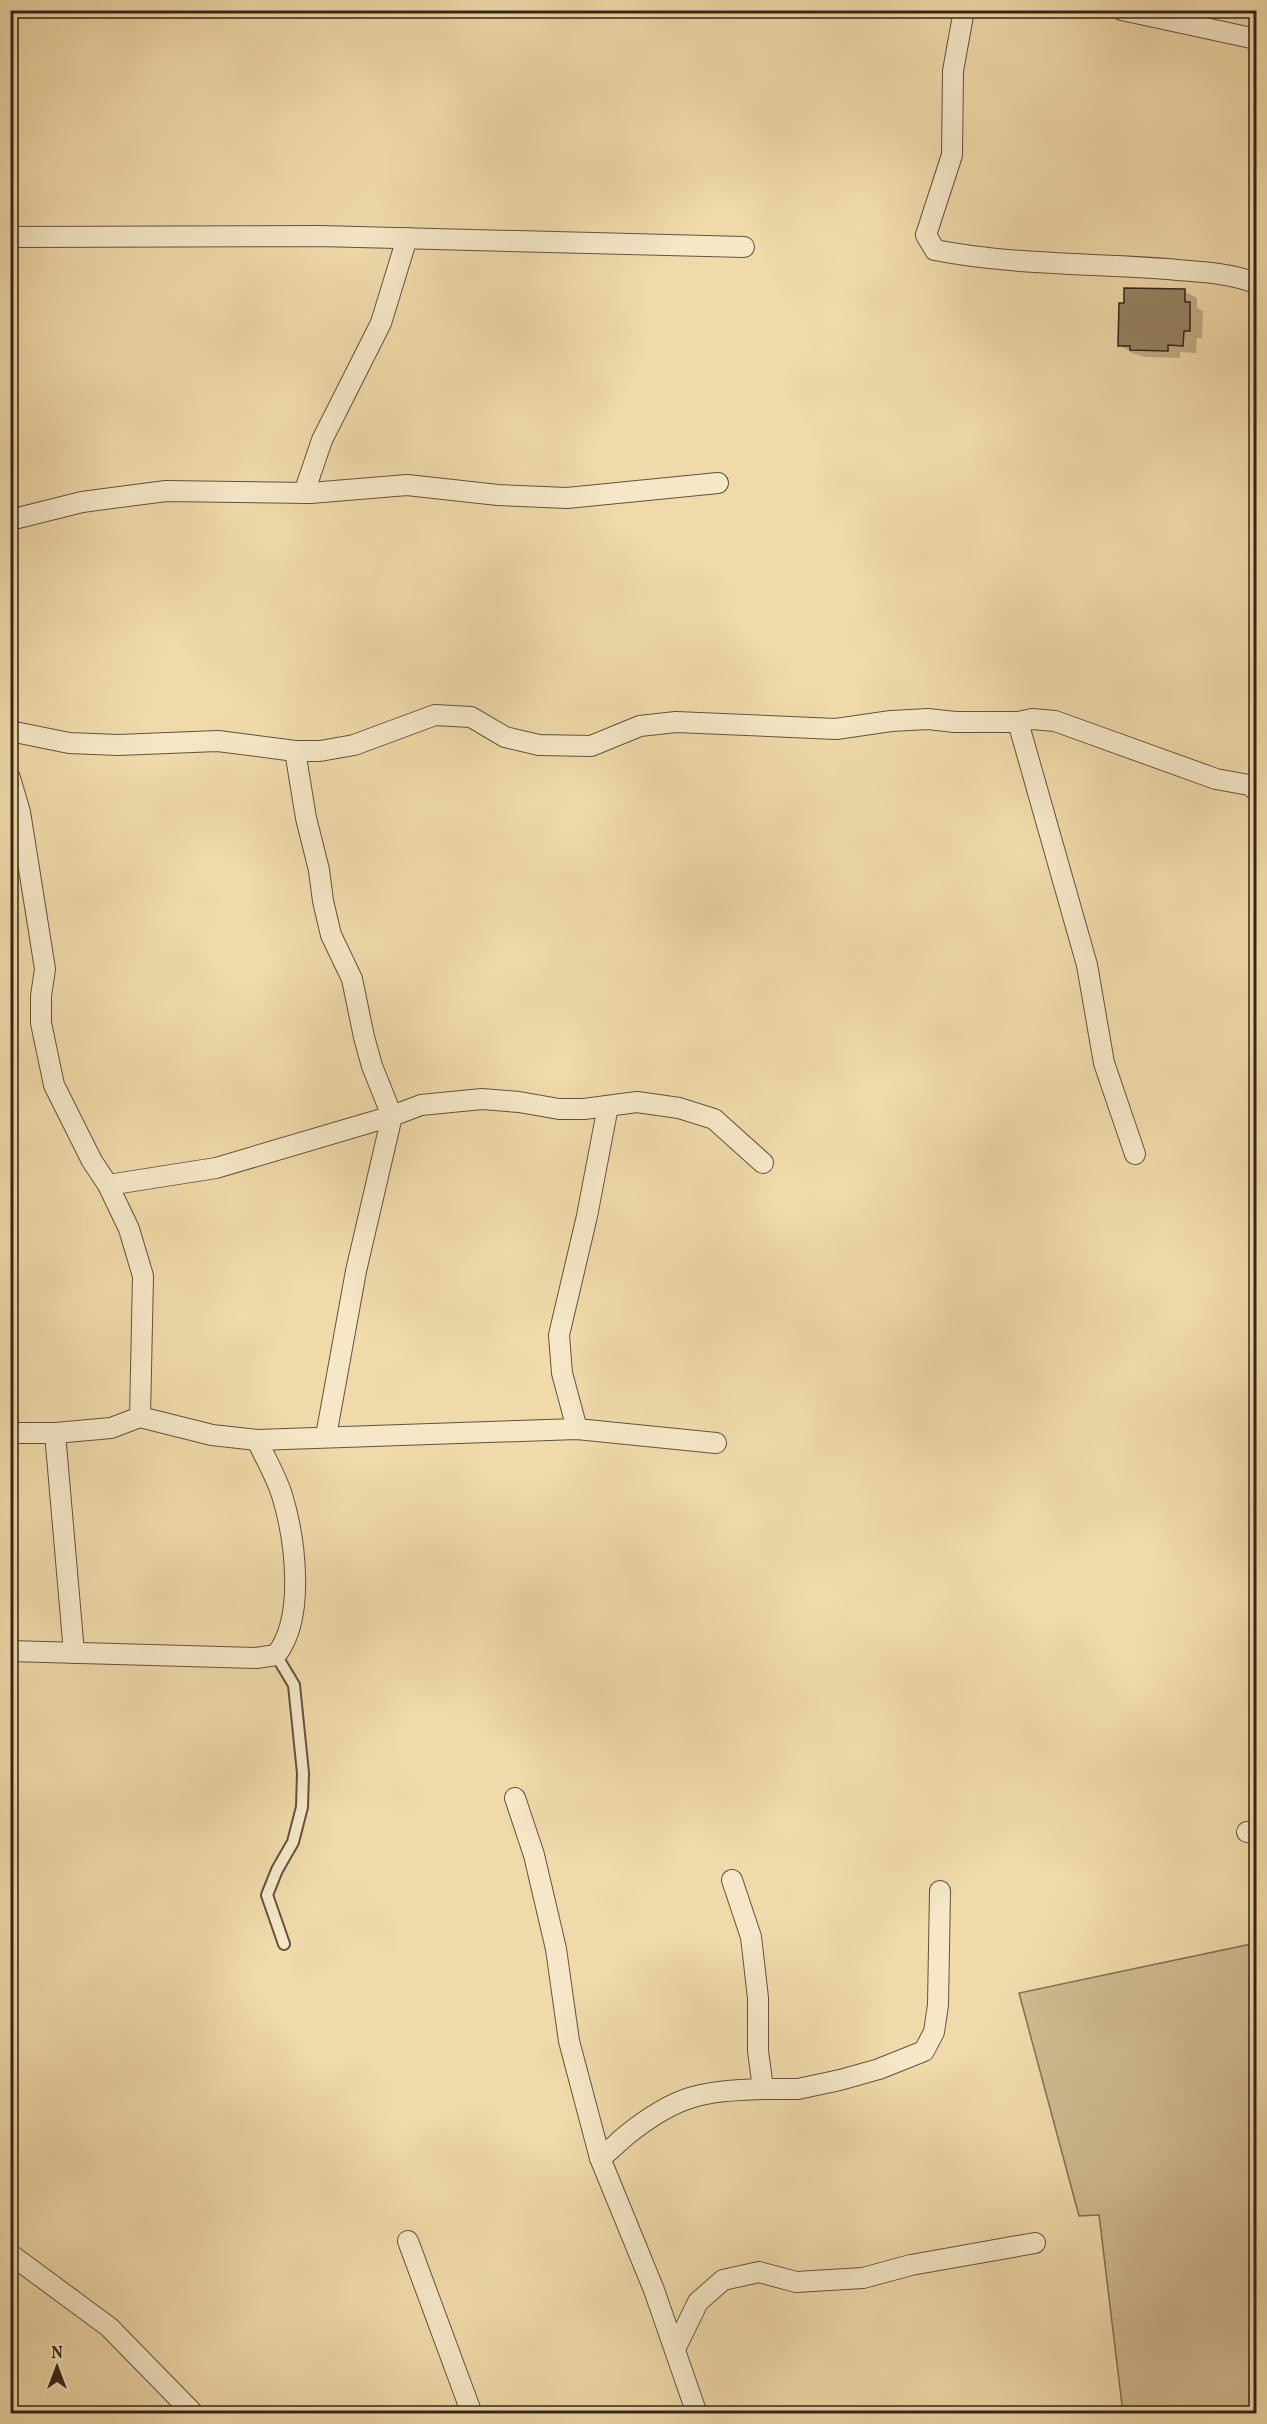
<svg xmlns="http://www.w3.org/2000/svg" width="1267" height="2424" viewBox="0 0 1267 2424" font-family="Vollkorn,serif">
	<rect width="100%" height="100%" fill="#f0daa9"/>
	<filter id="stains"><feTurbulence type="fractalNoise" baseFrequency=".00333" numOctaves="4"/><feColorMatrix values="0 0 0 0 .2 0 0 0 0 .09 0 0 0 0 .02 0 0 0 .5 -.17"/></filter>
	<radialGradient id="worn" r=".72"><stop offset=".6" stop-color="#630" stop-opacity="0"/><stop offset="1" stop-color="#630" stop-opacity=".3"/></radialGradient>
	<path fill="#d0bb91" stroke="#827056" stroke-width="1.5" d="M1256,1943V2413H1123L1099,2215L1079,2216L1019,1993Z"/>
	<path fill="#0003" d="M1184,291L1197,298V308L1203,311L1202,338H1197L1196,353L1180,352V358L1145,357L1132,353L1119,345Z"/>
	<path fill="#968364" stroke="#35241a" stroke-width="1.5" d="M1124,288L1185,289V302H1190V331H1184L1183,346L1168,345V351L1130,350V346H1118L1119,303H1124Z"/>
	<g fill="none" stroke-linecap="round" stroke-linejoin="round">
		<defs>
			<path id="lane" d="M276,1655L294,1685L303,1773L302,1807L293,1842L277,1870L267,1895L284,1944"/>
			<g id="street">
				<path d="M964,10L953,71L952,155L926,235L935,250C1011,265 1089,263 1167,269C1197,272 1227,272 1256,283"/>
				<path d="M1122,10L1256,39"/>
				<path d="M10,237L320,236L744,247"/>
				<path d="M304,493L322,440L381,323L407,238"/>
				<path d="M10,520L82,502L166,491L310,493L407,485L498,495L567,498L718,483"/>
				<path d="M1018,722L1087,965L1104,1063L1135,1154"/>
				<path d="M10,731L69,743L118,745L218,741L295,751H320L354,745L435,715L471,717L505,737L539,745L591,746L640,726L676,722L836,729L891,721L928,719L955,722H1018L1032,719L1055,721L1216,779L1249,785L1256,790"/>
				<path d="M295,751L306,818L319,870L323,901L331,935L352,979L364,1037L372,1066L392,1116L421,1105L482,1099L519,1102L559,1109H584L637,1102L679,1108L714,1119L763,1163"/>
				<path d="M10,778L20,812L45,969L41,996V1023L54,1085L92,1161L108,1185L129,1229L143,1276L140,1417"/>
				<path d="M108,1185L216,1168L392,1116"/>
				<path d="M577,1429L562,1373L559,1335L587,1216L608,1106"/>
				<path d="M10,1433H55L111,1428L140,1417L212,1435L257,1440L577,1429L716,1443"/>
				<path d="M55,1433L74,1653"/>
				<path d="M326,1436L356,1271L392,1116"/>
				<path d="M10,1651L256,1658L276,1655C306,1618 295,1538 282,1495C276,1476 265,1458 257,1440"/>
				<path d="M515,1798L534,1855L556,1949L569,2041L600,2158"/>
				<path d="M1247,1832L1256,1831"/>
				<path d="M763,2089H798L840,2080L879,2069L924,2051L934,2032L938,2005L940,1891"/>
				<path d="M408,2241L472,2414"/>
				<path d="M10,2254L109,2327L194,2414"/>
				<path d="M675,2349L698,2302L723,2280L759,2272L796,2282L863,2278L911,2265L1035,2243"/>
				<path d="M697,2414L654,2290L600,2158C610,2151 619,2141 628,2134C677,2095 702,2091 763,2089L758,2051V1998L753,1954L751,1937L732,1880"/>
			</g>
		</defs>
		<use href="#lane" stroke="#64523e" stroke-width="14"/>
		<use href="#street" stroke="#64523e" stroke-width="22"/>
		<use href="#lane" stroke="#f5e7c7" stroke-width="10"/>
		<use href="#street" stroke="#f5e7c7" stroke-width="20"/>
	</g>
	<rect width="1267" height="2424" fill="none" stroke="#f0daa9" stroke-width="36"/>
	<rect x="12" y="12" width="1243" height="2400" fill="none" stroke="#35241a" stroke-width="3"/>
	<rect x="18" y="18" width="1231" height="2388" fill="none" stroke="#35241a" stroke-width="1.5"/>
	<g transform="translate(57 2367)" stroke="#f5e7c7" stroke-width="4.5" paint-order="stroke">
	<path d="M0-4.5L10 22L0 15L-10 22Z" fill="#35241a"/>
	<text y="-9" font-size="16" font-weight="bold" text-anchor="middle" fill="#35241a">N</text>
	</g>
	<rect width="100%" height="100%" filter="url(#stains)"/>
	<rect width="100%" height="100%" fill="url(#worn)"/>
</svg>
